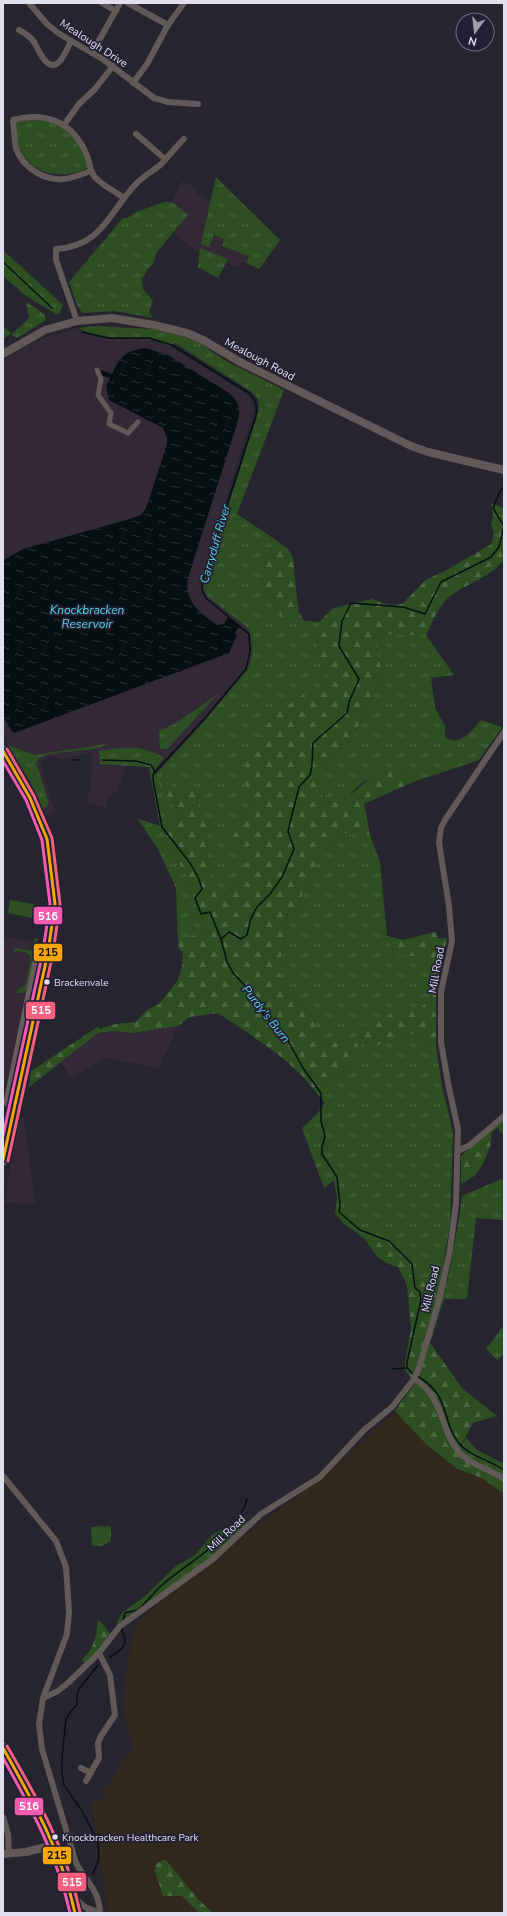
<svg xmlns="http://www.w3.org/2000/svg" width="507" height="1916" viewBox="0 0 507 1916" font-family="'Nunito Sans',sans-serif">
	<defs>
		<pattern id="grass-tufts" width="24" height="20" patternUnits="userSpaceOnUse"><rect width="24" height="20" fill="#2c4f21"/><path d="M3 7l-1-3M5 7V3M7 7l1-3M15 17l-1-3M17 17v-4M19 17l1-3" fill="none" stroke="#4a6842"/></pattern>
		<pattern id="forest-firs" width="22" height="20" patternUnits="userSpaceOnUse"><rect width="22" height="20" fill="#2c4f21"/><path d="M5 1l3.5 6h-7zM16 11l3.5 6h-7z" fill="#4a6842"/></pattern>
		<pattern id="water-ripples" width="26" height="14" patternUnits="userSpaceOnUse"><rect width="26" height="14" fill="#040f12"/><path d="M2 4q2-2 4 0t4 0M15 11q2-2 4 0t4 0" fill="none" stroke="#283235"/></pattern>
	</defs>
	<rect width="100%" height="100%" fill="#25242f"/>
	<g fill="#332936">
		<path d="M182,181L198,190L196,193L212,202L201,244L214,235L224,239L222,246L249,256L246,263L242,262L240,268L226,263L227,259L200,248L199,253L174,233L188,215L172,202Z"/>
		<path d="M79,328L95,336L109,339H147L169,346L240,390L250,398L254,409L223,509L276,545L304,621L319,622L337,657L250,907L150,778L152,773L149,767L126,765L117,792L108,796L106,808L86,802L91,788L92,753L61,759L52,756L44,759L40,764L55,811L47,816L3,737V361L30,344L52,335Z"/>
		<path d="M6,937L36,942L9,1085L3,1081V944Z"/>
		<path d="M178,1026L159,1068L105,1058L71,1078L61,1062L98,1033L112,1031L133,1033Z"/>
		<path d="M18,1115L24,1119L35,1204L5,1203Z"/>
	</g>
	<path fill="#31271c" d="M395,1411L425,1443L457,1469L482,1478L504,1494V1913H108L91,1803L106,1796L103,1788L109,1786L123,1759L133,1750L123,1707L126,1671L135,1625L153,1608L254,1528L326,1475Z"/>
	<g fill="url(#grass-tufts)">
		<path d="M36,119C41,120 47,120 52,122C69,128 89,150 87,168C62,181 27,174 18,144C16,138 17,129 16,122Z"/>
		<path d="M216,177L280,240L259,269L246,263L249,256L222,246L224,239L214,235L209,247L201,244Z"/>
		<path d="M164,202H172L188,215L156,253L154,262L147,270L142,280L143,289L153,301L149,311L153,318L115,311L82,313L77,305L69,282L123,218H127L136,212Z"/>
		<path d="M200,248L228,259L218,278L198,267Z"/>
		<path d="M3,250L63,305L59,314H56L25,295L3,276Z"/>
		<path d="M26,303H28L44,314L46,320L17,338L11,334L3,339V326L12,334L29,318Z"/>
		<path d="M91,326L154,329L182,336L200,343L226,361L284,390L237,514L270,536C272,555 270,559 259,574L282,619L319,622L317,649L328,676L322,695L248,796L253,810L232,824L235,846H257L256,853L250,857L233,887L223,895L210,884L206,841L210,830L199,807L196,790L173,796L171,778L165,799L176,808L179,814L175,823L161,829L176,859L195,887L202,918L208,932L178,940L176,888L159,851L138,819L160,826L149,767L100,764L99,751C122,747 144,744 164,758L152,773L156,774L203,723L248,669C253,657 254,640 248,628L207,596L204,590V582L259,409L258,399L252,392L175,343L169,346C162,343 153,339 145,339C115,336 108,343 79,328Z"/>
		<path d="M491,503L504,508V514L496,521L498,532L495,542L491,545L494,533L491,524L493,516Z"/>
		<path d="M381,633L393,635H426L454,675L431,678L435,708L445,726V737C460,747 472,731 481,720L502,727L479,760L413,782L400,767C389,771 375,775 365,781C350,790 349,805 326,802L319,790L320,779L324,771L326,763L352,738L367,709L382,671L376,651Z"/>
		<path d="M218,694L167,749H160L159,731L178,722Z"/>
		<path d="M113,743L93,749L49,754C43,756 39,757 36,763L49,803L43,810L35,790L8,745L35,755Z"/>
		<path d="M342,833L370,835L380,862L387,936L395,956H423L437,983L436,993L390,1041L415,1033L436,1046L442,1086L453,1133L450,1225L442,1272L413,1282L408,1265L387,1244L365,1239L343,1223L335,1213L337,1198L334,1180L324,1188L302,1128L317,1114L325,1103L313,1089L352,1066L351,1037L323,1047L312,1017L290,995L279,971L288,911L298,907C309,878 317,853 342,833Z"/>
		<path d="M38,938L26,991L23,993H17V990L25,986L31,960L30,956L25,952L17,951L13,954L15,948L33,951L34,939Z"/>
		<path d="M504,1178V1220L476,1218L467,1299H444L458,1225L462,1196Z"/>
		<path d="M504,1325V1354L497,1360L486,1349Z"/>
		<path d="M466,1438L477,1450L504,1464V1475L466,1456L460,1448Z"/>
		<path d="M241,1520L250,1522L209,1559L116,1625L122,1613L145,1596L176,1566L195,1555L213,1534Z"/>
		<path d="M111,1526V1541L102,1546H92L91,1527Z"/>
	</g>
	<g fill="url(#forest-firs)">
		<path d="M503,514L504,560C490,577 471,582 453,594C439,603 433,621 426,635H393L381,633L376,651L382,671L367,709L352,738L326,763L324,771L320,779L319,790L326,802C356,807 367,764 400,767L413,782L364,804L370,835L342,833C317,853 309,879 297,908L288,911L279,971L290,995L312,1017L323,1047L351,1037L358,1044L357,1057L352,1066L313,1089C293,1060 247,1033 218,1013L190,1017L178,1026L133,1033L112,1031L98,1033L29,1087L31,1071L99,1026V1029L115,1024L136,1022L147,1010L159,1004L178,980L182,967L183,953L179,949L178,940L208,931L193,899L195,887L176,859L161,829L175,823L179,814L176,808L165,800L159,782L163,773L171,778L173,795L196,790L199,807L210,830L206,841L210,883L224,895L233,887L250,857L256,853L257,846H235L228,837L232,824L253,810L248,796L244,770L257,741L273,716L304,694L322,695L328,676L317,649L319,622L333,608L372,599L389,605L402,604L427,579L443,572L495,542L498,532L496,521Z"/>
		<path d="M270,536L288,549L293,557L298,611L304,621L282,619L259,574C270,559 272,555 270,536Z"/>
		<path d="M435,932L439,939L447,938L437,983L423,956H395L387,936L403,940Z"/>
		<path d="M436,993V1046L415,1033L365,1049L362,1026L407,1007L417,1011Z"/>
		<path d="M504,1119V1135L497,1128L491,1133C494,1144 482,1168 474,1176C471,1179 465,1181 461,1184V1156Z"/>
		<path d="M365,1239L387,1244L408,1265L413,1282L449,1269L444,1299L430,1343L463,1389L497,1416L473,1423L457,1453L504,1480V1494L482,1478L457,1469L425,1443L395,1411L415,1383L405,1370V1363L411,1329L407,1285L398,1267C380,1262 375,1255 365,1239Z"/>
		<path d="M97,1620L101,1622L110,1634L98,1650L85,1663L82,1660C93,1649 98,1636 97,1620Z"/>
		<path d="M165,1859L198,1899L213,1913H199L182,1896H163L155,1871L156,1864Z"/>
	</g>
	<path fill="#2c4f21" d="M10,900L34,904L32,918L8,913Z"/>
	<path fill="url(#water-ripples)" d="M146,348L168,355L229,393C240,402 241,411 237,424L188,578C184,602 200,612 217,625L224,624L228,617L240,626L235,633L237,635L229,653L14,733L11,730L3,716V560L23,549L133,518L141,515L146,508L167,444V437L163,428L109,400L106,386L110,378L100,375L101,370L112,374C121,355 125,351 146,348Z"/>
	<g fill="none" stroke-linecap="round" stroke-linejoin="round">
		<g stroke="#040f12" stroke-width="1.5">
			<path d="M3,262L52,308"/>
			<path d="M82,332L109,338H149L172,345L249,393C257,401 257,406 256,416L202,582V590L206,598L249,634L250,652L246,669L205,718L157,770L153,775V780L162,827L190,863L198,877L202,889L195,898L201,914L210,912L221,939L227,962L233,973L254,995L261,1011L272,1024L285,1035L303,1068L321,1093V1121L325,1136L322,1147V1154L337,1177L340,1205L339,1212L360,1230L389,1241L412,1264L415,1288L420,1292L421,1300L407,1362V1368L414,1375"/>
			<path d="M504,487L500,491L493,508L504,526"/>
			<path d="M74,760H79"/>
			<path d="M102,760L136,761L151,765L155,772"/>
			<path d="M221,939L229,932L241,939L247,935L251,918L257,907L270,894L282,877L294,849L288,831L299,787L310,775L312,765L313,743L347,713L349,702L359,679L339,646L342,621L351,603L403,607L425,614L441,582L491,557L499,547L504,526"/>
			<path d="M392,1369L406,1368"/>
			<path d="M417,1376C452,1396 440,1419 459,1443C470,1457 490,1460 504,1470"/>
			<path d="M123,1621L125,1613C129,1611 134,1612 139,1609C147,1602 154,1592 162,1585C191,1560 237,1537 247,1499"/>
			<path d="M110,1657C116,1653 126,1648 125,1640C124,1634 121,1633 122,1627"/>
			<path d="M93,1874L99,1859L98,1842L82,1811L64,1785L62,1773V1757L66,1718L77,1704V1694L79,1689L98,1665"/>
		</g>
		<path stroke="#625856" stroke-width="5" d="M97,370L101,379L98,395L111,413L109,424L128,433L138,422"/>
		<g stroke="#625856" stroke-width="6">
			<path d="M29,3L47,24L58,33L104,60L154,98L168,102L198,104"/>
			<path d="M102,3L116,11"/>
			<path d="M128,3L168,25"/>
			<path d="M19,30C25,33 30,36 34,42C38,48 47,74 59,62C64,57 68,47 71,41"/>
			<path d="M92,53L120,3"/>
			<path d="M133,83L147,64L168,25L184,3"/>
			<path d="M64,125L79,104L95,89L113,66"/>
			<path d="M136,134L165,159"/>
			<path d="M91,171C82,174 74,178 64,179C44,181 22,167 16,148C14,138 14,129 13,120C46,111 72,122 86,153C90,161 89,169 94,176C101,185 115,191 124,198"/>
			<path d="M77,321L56,260V249C102,246 108,214 135,185C142,177 151,172 159,166C168,158 175,147 184,139"/>
			<path d="M458,1151L470,1145L504,1116"/>
			<path d="M414,1379C446,1397 439,1434 463,1456C474,1466 492,1470 504,1479"/>
			<path d="M3,1476L56,1541L66,1567L69,1612L67,1634L43,1698L39,1724L42,1749L76,1863C86,1882 98,1888 100,1911L88,1913"/>
			<path d="M43,1698L58,1691L68,1683L99,1653L120,1626L213,1559L261,1514L320,1477L364,1430L392,1407L414,1379L419,1368L439,1300L450,1250L456,1203L458,1129L448,1083L441,1042V992L452,941L449,906L439,843L441,828L445,820L504,732"/>
			<path d="M81,1768L91,1773"/>
			<path d="M86,1781L99,1758L98,1743L101,1736L115,1715L110,1675L99,1653"/>
			<path d="M3,1817L8,1834L9,1854"/>
			<path d="M73,1897L85,1907L95,1911"/>
		</g>
		<g stroke="#625856" stroke-width="8">
			<path d="M3,354L45,330L77,321L112,318L154,325L187,333L203,340L242,363L411,446L428,452L504,470"/>
			<path d="M3,1854L26,1852L54,1845"/>
		</g>
		<g stroke="#685c5c" stroke-width="11">
			<path d="M3,751L30,798L47,839L51,864L55,904L48,952L3,1160"/>
			<path d="M9,1102L38,962"/>
			<path d="M3,1748C32,1800 65,1853 75,1913"/>
		</g>
		<defs>
			<g id="bus-1">
				<path d="M3,751L30,798L47,839L55,904L48,952L3,1160"/>
				<path d="M3,1748C33,1801 62,1853 75,1913"/>
			</g>
			<g id="bus-2">
				<path d="M3,761L26,800L42,840L50,904L43,951L3,1136"/>
				<path d="M3,1758C31,1808 58,1857 70,1913"/>
			</g>
			<g id="bus-3">
				<path d="M7,749L34,796L52,838L60,904L53,953L8,1161"/>
				<path d="M7,1746C38,1799 67,1851 80,1912"/>
			</g>
		</defs>
		<use href="#bus-1" stroke="#211f34" stroke-width="6"/>
		<use href="#bus-2" stroke="#211f34" stroke-width="6"/>
		<use href="#bus-3" stroke="#211f34" stroke-width="6"/>
		<use href="#bus-1" stroke="#f7a600" stroke-width="3"/>
		<use href="#bus-2" stroke="#f75aaf" stroke-width="3"/>
		<use href="#bus-3" stroke="#f8607d" stroke-width="3"/>
	</g>
	<g fill="#e1e0ef" stroke="#211f34" stroke-width="1.5">
		<circle cx="47" cy="982" r="3.5"/>
		<circle cx="55" cy="1837" r="3.5"/>
	</g>
	<g text-anchor="middle" stroke-width="3.5" stroke-linejoin="round" paint-order="stroke">
		<g font-size="10" fill="#e1e0ef" stroke="#211f34" text-anchor="start">
			<text x="54" y="986">Brackenvale</text>
			<text x="62" y="1841">Knockbracken Healthcare Park</text>
		</g>
		<g font-size="11" fill="#e1e0ef" stroke="#211f34">
			<text transform="translate(94 43) rotate(33)" y="4">Mealough Drive</text>
			<text transform="translate(260 359) rotate(28)" y="4">Mealough Road</text>
			<text transform="translate(436 970) rotate(-80)" y="4">Mill Road</text>
			<text transform="translate(430 1289) rotate(-77)" y="4">Mill Road</text>
			<text transform="translate(226 1533) rotate(-43)" y="4">Mill Road</text>
		</g>
		<g font-size="12" font-style="italic" fill="#55d2e4" stroke="#211f34">
			<text transform="translate(215 544) rotate(-74)" y="4">Carryduff River</text>
			<text x="87" y="614">Knockbracken<tspan x="87" dy="14">Reservoir</tspan></text>
			<text transform="translate(266 1014) rotate(52)" y="4">Purdy's Burn</text>
		</g>
	</g>
	<g stroke="#211f34" stroke-width="1.5">
		<rect x="33" y="906" width="30" height="19" rx="4" fill="#f75aaf"/>
		<rect x="33" y="943" width="30" height="19" rx="4" fill="#f7a600"/>
		<rect x="25" y="1001" width="31" height="19" rx="4" fill="#f8607d"/>
		<rect x="14" y="1797" width="30" height="19" rx="4" fill="#f75aaf"/>
		<rect x="42" y="1846" width="30" height="19" rx="4" fill="#f7a600"/>
		<rect x="57" y="1872" width="30" height="20" rx="4" fill="#f8607d"/>
	</g>
	<g font-size="11" text-anchor="middle" font-weight="bold" fill="#fff">
		<text x="48" y="920">516</text>
		<text x="41" y="1014">515</text>
		<text x="29" y="1810">516</text>
		<text x="72" y="1886">515</text>
	</g>
	<g font-size="11" text-anchor="middle" font-weight="bold" fill="#111">
		<text x="48" y="956">215</text>
		<text x="57" y="1859">215</text>
	</g>
	<rect width="507" height="1916" fill="none" stroke="#e1e0ef" stroke-width="8"/>
	<g transform="translate(475 32) rotate(195)"><circle r="19" fill="#211f34" stroke="#6e6c7f"/>
	<path d="M0-3L7 15L0 10L-7 15Z" fill="#9f9eac"/>
	<text y="-6" font-size="11" font-weight="bold" text-anchor="middle" fill="#e1e0ef">N</text>
	</g>
</svg>
